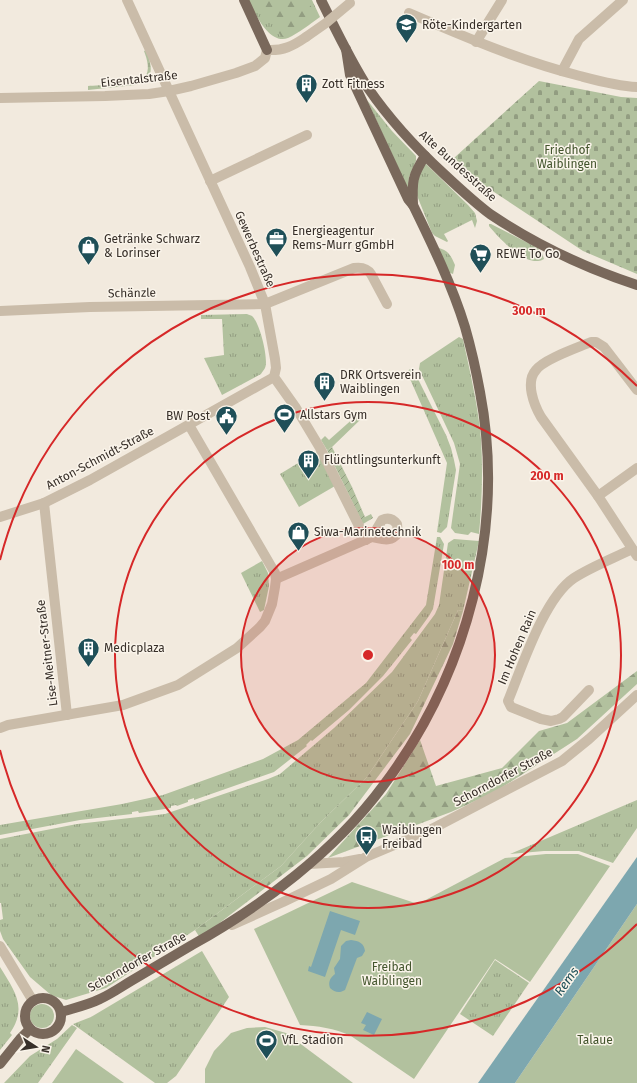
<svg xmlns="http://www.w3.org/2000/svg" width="637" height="1083" viewBox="0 0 637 1083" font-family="'Fira Sans',sans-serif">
	<defs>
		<pattern id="grass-tufts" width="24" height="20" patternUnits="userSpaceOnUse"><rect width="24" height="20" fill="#b2c19e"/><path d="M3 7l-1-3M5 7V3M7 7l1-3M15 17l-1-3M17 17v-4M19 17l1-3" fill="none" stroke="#929d81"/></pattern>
		<pattern id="forest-firs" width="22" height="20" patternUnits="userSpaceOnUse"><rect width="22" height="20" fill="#b2c19e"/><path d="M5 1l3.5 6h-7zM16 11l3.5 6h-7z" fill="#929d81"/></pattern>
		<pattern id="cemetery-stones" width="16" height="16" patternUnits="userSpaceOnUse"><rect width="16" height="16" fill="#b2c19e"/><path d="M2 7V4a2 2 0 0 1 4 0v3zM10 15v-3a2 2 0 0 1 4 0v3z" fill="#929d81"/></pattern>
		<pattern id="garden-furrows" width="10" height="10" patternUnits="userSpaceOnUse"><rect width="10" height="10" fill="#b2c19e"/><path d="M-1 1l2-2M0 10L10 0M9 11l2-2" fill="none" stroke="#929d81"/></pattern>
	</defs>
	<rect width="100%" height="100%" fill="#f2eade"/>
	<g fill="url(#grass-tufts)">
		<path d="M248,0H312L320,17C310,24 299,33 288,38C269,45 255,13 248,0Z"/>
		<path d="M146,50C152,65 156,81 135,85L88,90V86C98,85 138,85 144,78C151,71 147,59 144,51Z"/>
		<path d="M367,100L392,131L416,156V161L409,177L408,189Z"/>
		<path d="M426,164L468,205L475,213L477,221L475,228L472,220L444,234L448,241L447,242L435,236L432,233L416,193V181L424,165Z"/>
		<path d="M489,224H491L538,248L542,253L544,259C542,260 540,261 538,261C522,263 498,237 489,226Z"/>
		<path d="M439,248C449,251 451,256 455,265L453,274L448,272L438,250Z"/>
		<path d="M247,314C248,315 251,315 252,316C260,323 269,360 265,368C264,370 262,372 261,374L222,395L204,358L224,355L222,319H201V315Z"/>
		<path d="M459,337L463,339C470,372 478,405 481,439C483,470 482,502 479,534L471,532L468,535L455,533L451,528L460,464L454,443L419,369L420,363Z"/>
		<path d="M410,369L414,371L446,435L451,448L454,460L456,470L447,527L441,533L437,532L447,463L407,372Z"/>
		<path d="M356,416L360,420L332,447L327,450L321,440L325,436L329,440Z"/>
		<path d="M318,451L335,486L299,507L280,474Z"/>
		<path d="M437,537H440L444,544L433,609L429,616L416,634L414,633L410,638L412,640L383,676L349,710L312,741L311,740L306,745L307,746L274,772L194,800V798L188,800V802L177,806L176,805L171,806V808L139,813L138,811L132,812V814L80,820L0,835V825L122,804L163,795L263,759L298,740L366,683L426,605Z"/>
		<path d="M454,539L479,541L463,611L458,610L418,701L367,777L319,824L281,866L195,930L106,988L66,1000L51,995L30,977L3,939L0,931V920L3,919L1,903H0V839L77,824L165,814L268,779L280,774L334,728L392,672L435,614L439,605L448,543Z"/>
		<path d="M262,561L268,573L269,586L264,610L260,612L241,573Z"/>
		<path d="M637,800V828L613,863L579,851H544L510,854Z"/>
		<path d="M202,951L229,997L176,1076L167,1083H155L73,1024L91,1017Z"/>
		<path d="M495,960L529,983L493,1036L460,1014Z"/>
		<path d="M0,967C14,990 28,1007 10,1033L12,1035L0,1050Z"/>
		<circle cx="42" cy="1016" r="12"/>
		<path d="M72,1025L77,1028L38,1083H4L30,1056L57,1039Z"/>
	</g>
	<g fill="url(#forest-firs)">
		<path d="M259,0H275L276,1L302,0L311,6L313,17C304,27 294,33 282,37L276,29V22C267,16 263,10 259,0Z"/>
		<path d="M458,610L463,611L453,644L410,734L349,815L307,856L200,938L195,930L281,866L319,824L367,777L418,701Z"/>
		<path d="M637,671V684L577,739L495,792L451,812L328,858L386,794L420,740L436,786L502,768L539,731L567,723Z"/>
	</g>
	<path fill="url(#cemetery-stones)" d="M539,81L621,97L637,98V274L583,251L485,186L454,158Z"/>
	<g fill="#b2c19e">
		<path d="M546,854H578L610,866L530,982L495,959L414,1079L351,1036C334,1028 318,1026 300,1025L254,929L352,882L418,904L505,858Z"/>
		<path d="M637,904V1083H515Z"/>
		<path d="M265,1027L286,1033L353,1083H205V1069L214,1051L231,1033L247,1028Z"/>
		<path d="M76,1049L124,1083H52Z"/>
	</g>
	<path fill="url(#garden-furrows)" d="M332,447L352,487L365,517L371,514L373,518L363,524L327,450Z"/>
	<g fill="#7da7af">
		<path d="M637,857V904L515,1083H478Z"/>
		<path d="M330,911L360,921L355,935L341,930L325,977L308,971L309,966L311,967Z"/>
		<path d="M351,940C359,941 364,943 365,951L362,956L357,958L345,990C340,993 335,993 330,988C328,982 330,978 335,974L334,968L340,959L341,946L346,941Z"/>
		<path d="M367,1012L382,1019L374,1035L363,1030L366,1025L361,1023Z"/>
	</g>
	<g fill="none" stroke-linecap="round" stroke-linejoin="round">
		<g stroke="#cabca9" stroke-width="10">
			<path d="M127,0L250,267L265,304L275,359L276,368L274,377L296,408L320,448L366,540"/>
			<path d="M409,13C465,37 521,61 580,76C599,81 617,86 637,87"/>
			<path d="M476,42L502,0"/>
			<path d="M562,71L579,39L623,0"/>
			<path d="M0,98L105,96L149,94L169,91L191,86L236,73L255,66L265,58L267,50C283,51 293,46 306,37"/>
			<path d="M210,181L307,135"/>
			<path d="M0,311L90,307L265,304L354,268C361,267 367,268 371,274L387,304"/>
			<path d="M637,390L604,347L596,342H591C577,348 544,359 536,370C525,382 534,405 541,417L598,496L637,556"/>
			<path d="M598,496L637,468"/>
			<path d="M44,503L67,715"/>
			<path d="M0,517L44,503L90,480L274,377"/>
			<path d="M276,579L372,537C382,539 391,543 398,533L397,524C393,519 388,517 382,520L372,537"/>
			<path d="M589,690L563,717L559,719L551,721L541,719L511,707L508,701C522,667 544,598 574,578C591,567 614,558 632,549"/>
			<path d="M0,728L8,725L123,705L178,685L237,648L260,627L265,621L272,604L275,587L276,579L275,573L189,425"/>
			<path d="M309,864L344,862L360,859"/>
			<path d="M232,925L283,902L331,879L366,857L430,830L562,761L589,739L637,695"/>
			<path d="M0,946L33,1001"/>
		</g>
		<g stroke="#79685b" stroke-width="10">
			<path d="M244,0L267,50"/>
			<path d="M321,0C336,30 350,60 368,88C390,120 416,148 444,174C459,188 474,202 490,214C535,244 585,268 637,285"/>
			<path d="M413,205C412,182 412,176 425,156"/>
			<circle cx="43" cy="1016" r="18"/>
			<path d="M61,1012C74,1008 88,1005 100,999C111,994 121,987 131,981C151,969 172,957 192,945C262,906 335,851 383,786C467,675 506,529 480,392C476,370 471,348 465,327C452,285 432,244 413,205L408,199L350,75L346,49"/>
			<path d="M0,1064L20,1039L30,1029"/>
		</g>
		<path stroke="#cabca9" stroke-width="10" d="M306,37L326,23L350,3"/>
	</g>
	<circle cx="368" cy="655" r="127" fill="#d62828" fill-opacity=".12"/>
	<g fill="none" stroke="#d62828" stroke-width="2">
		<circle cx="368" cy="655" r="127"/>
		<circle cx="368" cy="655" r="253"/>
		<path d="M637 924A380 380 0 0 1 0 750M0 560A380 380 0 0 1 637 386"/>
	</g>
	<defs>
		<symbol id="school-pin" viewBox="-11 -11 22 30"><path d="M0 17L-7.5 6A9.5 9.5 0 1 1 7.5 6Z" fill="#1f4f58" stroke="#faf4ea"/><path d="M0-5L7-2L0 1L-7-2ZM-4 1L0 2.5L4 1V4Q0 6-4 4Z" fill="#fff"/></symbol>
		<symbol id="building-pin" viewBox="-11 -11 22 30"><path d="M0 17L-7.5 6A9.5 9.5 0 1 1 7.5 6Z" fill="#1f4f58" stroke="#faf4ea"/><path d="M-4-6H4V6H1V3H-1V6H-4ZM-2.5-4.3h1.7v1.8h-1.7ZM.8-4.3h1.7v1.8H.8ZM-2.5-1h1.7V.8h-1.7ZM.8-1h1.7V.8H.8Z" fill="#fff"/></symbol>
		<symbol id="office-pin" viewBox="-11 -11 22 30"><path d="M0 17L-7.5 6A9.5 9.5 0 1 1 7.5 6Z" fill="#1f4f58" stroke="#faf4ea"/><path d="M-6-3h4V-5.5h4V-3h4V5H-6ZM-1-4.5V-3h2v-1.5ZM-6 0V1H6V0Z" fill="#fff"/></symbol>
		<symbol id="shop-pin" viewBox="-11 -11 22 30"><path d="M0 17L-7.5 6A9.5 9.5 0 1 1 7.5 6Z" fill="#1f4f58" stroke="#faf4ea"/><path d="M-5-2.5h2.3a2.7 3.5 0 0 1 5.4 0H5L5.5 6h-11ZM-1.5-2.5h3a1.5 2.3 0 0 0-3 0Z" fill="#fff"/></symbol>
		<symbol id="supermarket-pin" viewBox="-11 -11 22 30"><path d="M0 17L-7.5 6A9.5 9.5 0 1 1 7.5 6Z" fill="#1f4f58" stroke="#faf4ea"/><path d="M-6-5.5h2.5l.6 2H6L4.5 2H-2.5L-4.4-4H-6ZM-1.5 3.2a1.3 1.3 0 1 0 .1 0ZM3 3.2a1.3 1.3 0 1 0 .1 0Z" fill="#fff"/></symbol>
		<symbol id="stadium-pin" viewBox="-11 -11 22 30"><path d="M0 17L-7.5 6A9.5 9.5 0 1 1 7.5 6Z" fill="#1f4f58" stroke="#faf4ea"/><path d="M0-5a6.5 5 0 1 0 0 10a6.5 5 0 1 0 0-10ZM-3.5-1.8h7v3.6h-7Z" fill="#fff"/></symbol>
		<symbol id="civic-pin" viewBox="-11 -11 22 30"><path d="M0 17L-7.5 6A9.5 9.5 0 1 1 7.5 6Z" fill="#1f4f58" stroke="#faf4ea"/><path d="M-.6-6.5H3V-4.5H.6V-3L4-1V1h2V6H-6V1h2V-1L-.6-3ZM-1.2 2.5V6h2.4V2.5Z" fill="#fff"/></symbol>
		<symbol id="bus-pin" viewBox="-11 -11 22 30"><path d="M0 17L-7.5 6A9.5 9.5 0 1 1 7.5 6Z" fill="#1f4f58" stroke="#faf4ea"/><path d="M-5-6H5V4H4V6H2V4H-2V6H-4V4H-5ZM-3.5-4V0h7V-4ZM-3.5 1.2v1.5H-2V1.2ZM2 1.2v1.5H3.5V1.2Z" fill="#fff"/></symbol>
	</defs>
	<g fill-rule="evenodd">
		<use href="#school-pin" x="394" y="12" width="25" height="34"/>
		<use href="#building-pin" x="294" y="72" width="25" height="34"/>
		<use href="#office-pin" x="264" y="226" width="25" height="34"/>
		<use href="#shop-pin" x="76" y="234" width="25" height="34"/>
		<use href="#supermarket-pin" x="468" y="242" width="25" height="34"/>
		<use href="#building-pin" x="312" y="370" width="25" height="34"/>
		<use href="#stadium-pin" x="272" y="402" width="25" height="34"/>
		<use href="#civic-pin" x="214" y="404" width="25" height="34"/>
		<use href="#building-pin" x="296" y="448" width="25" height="34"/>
		<use href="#shop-pin" x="286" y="520" width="25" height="34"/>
		<use href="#building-pin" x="76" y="636" width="25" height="34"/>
		<use href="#bus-pin" x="354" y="824" width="25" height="34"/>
		<use href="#stadium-pin" x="254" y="1028" width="25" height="34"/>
	</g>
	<g text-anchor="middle" stroke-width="3" stroke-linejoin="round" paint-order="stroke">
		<g font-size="12" fill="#372f29" stroke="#faf4ea" text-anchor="start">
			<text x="422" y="29">Röte-Kindergarten</text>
			<text x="322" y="88">Zott Fitness</text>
			<text x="292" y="235">Energieagentur<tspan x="292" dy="14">Rems-Murr gGmbH</tspan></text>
			<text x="104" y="243">Getränke Schwarz<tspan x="104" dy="14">&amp; Lorinser</tspan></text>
			<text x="496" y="258">REWE To Go</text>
			<text x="340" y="379">DRK Ortsverein<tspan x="340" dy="14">Waiblingen</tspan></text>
			<text x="300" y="419">Allstars Gym</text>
			<text x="210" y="420" text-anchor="end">BW Post</text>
			<text x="324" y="464">Flüchtlingsunterkunft</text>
			<text x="314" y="536">Siwa-Marinetechnik</text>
			<text x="104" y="652">Medicplaza</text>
			<text x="382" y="834">Waiblingen<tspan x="382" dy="14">Freibad</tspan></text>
			<text x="282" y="1044">VfL Stadion</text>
		</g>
		<g font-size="12" fill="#372f29" stroke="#faf4ea">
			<text transform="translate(139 79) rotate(-6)" y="4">Eisentalstraße</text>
			<text transform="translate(458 166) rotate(42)" y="4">Alte Bundesstraße</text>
			<text transform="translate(255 249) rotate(66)" y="4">Gewerbestraße</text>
			<text transform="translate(132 293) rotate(-1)" y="4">Schänzle</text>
			<text transform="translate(100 458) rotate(-28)" y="4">Anton-Schmidt-Straße</text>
			<text transform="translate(517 647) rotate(-67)" y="4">Im Hohen Rain</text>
			<text transform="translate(47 653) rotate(-97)" y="4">Lise-Meitner-Straße</text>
			<text transform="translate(503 777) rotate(-28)" y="4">Schorndorfer Straße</text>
			<text transform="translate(137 962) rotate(-29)" y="4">Schorndorfer Straße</text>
		</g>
		<g font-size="12" fill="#43552d" stroke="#faf4ea">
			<text x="567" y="154">Friedhof<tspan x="567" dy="14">Waiblingen</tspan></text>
			<text x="392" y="971">Freibad<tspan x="392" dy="14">Waiblingen</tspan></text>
			<text x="595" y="1044">Talaue</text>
		</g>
		<g font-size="13" font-style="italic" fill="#1f4f58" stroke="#faf4ea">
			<text transform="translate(566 981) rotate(-55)" y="5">Rems</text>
		</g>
	</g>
	<circle cx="368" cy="655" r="6" fill="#d62828" stroke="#faf4ea" stroke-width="2"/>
	<g font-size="12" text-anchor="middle" font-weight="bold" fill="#d62828" stroke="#faf4ea" stroke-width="3" stroke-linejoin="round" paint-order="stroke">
		<text x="529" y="315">300 m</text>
		<text x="547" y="480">200 m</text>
		<text x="458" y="569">100 m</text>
	</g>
	<g transform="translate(36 1047) rotate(102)" stroke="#faf4ea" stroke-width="3" paint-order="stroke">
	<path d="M0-3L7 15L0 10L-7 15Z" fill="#372f29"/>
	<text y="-6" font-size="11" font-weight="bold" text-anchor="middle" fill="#372f29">N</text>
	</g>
</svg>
